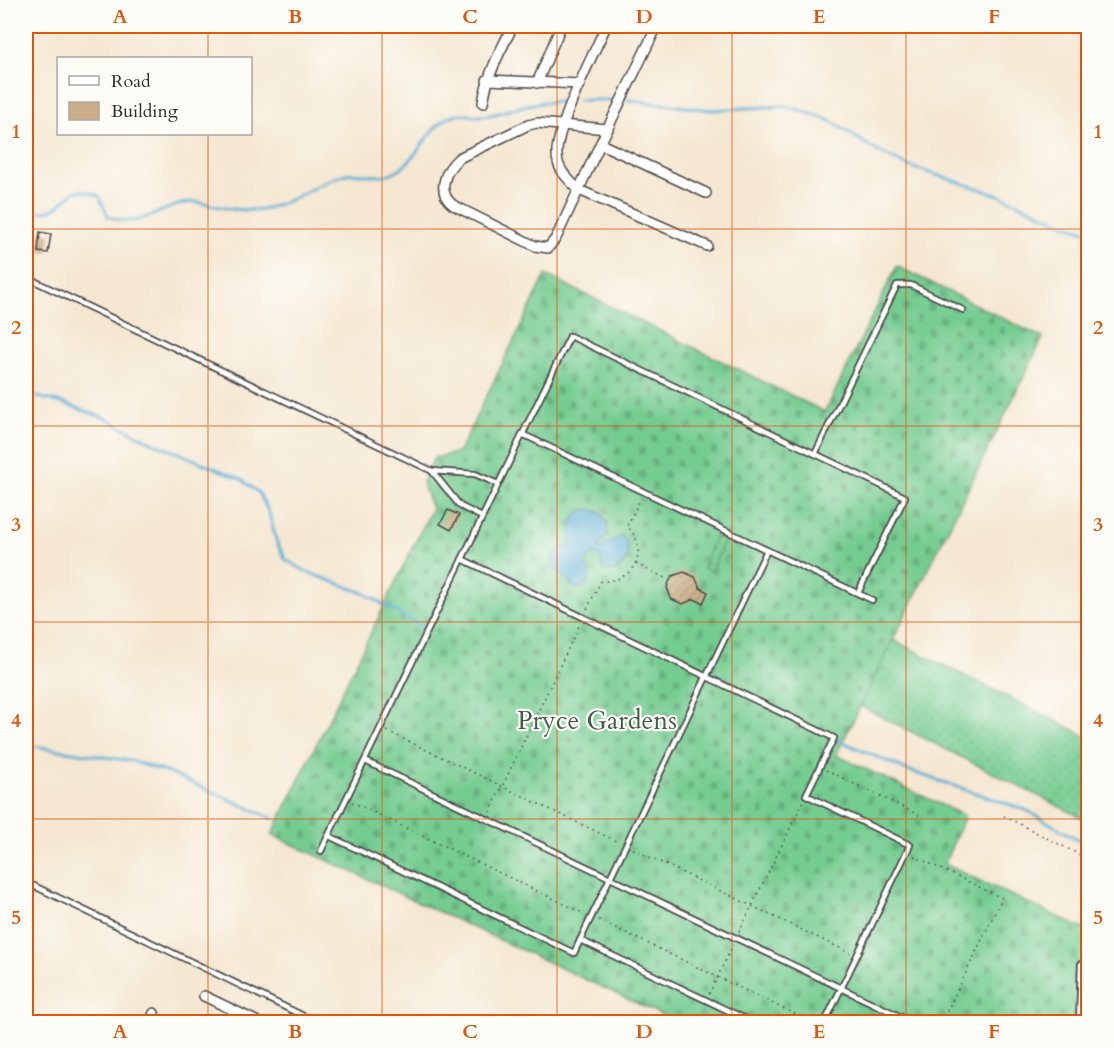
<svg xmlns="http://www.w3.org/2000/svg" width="1114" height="1048" viewBox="0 0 1114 1048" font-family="Cardo,serif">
	<defs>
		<pattern id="grass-dots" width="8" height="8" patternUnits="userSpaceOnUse" patternTransform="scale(1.5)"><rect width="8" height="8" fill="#74cc91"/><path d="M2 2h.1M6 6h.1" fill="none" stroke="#65af7d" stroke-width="1.8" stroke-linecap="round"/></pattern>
		<pattern id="cemetery-stones" width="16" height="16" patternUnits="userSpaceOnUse" patternTransform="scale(1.5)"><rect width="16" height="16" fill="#74cc91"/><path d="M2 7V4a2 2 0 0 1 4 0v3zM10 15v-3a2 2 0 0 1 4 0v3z" fill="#65af7d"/></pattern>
		<pattern id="park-tufts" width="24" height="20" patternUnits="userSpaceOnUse" patternTransform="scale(1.5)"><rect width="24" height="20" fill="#74cc91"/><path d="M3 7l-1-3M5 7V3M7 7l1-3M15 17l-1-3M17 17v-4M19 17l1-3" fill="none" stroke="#65af7d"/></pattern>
		<pattern id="building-hatch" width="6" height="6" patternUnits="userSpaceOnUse" patternTransform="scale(1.5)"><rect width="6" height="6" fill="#cbae87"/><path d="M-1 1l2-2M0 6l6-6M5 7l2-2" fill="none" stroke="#a58e6f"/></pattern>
	</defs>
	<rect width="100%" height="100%" fill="#fdfcf7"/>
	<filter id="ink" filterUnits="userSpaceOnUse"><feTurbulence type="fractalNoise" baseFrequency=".0167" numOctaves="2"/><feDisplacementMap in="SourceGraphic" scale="12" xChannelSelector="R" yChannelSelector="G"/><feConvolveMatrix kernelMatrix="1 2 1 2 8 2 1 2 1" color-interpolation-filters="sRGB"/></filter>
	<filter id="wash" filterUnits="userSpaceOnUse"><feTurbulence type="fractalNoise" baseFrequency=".008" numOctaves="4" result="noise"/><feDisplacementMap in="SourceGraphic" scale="24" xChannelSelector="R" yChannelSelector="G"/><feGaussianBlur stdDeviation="1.35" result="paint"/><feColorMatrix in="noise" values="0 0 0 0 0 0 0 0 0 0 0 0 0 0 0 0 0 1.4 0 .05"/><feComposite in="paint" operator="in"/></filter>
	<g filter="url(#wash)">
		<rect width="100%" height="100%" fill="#f5e7d1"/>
		<path fill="url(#grass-dots)" stroke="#507c5e" stroke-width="1.5" d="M893,640L1088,737V821L860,706Z"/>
		<path fill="url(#cemetery-stones)" stroke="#507c5e" stroke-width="1.5" d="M897,266L1043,338L836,755L965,816L944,864L1088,931V1022H682L660,1014L272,835L432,508L422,483L434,458L459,452L546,275L825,412Z"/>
		<path fill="url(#park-tufts)" stroke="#507c5e" stroke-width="1.5" d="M715,536L725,541L711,571L703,568Z"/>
		<path fill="#59acd5" stroke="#426c80" stroke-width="1.5" d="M589,509L601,513L608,524L607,536L597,548L600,549L617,538L622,536L627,542C631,557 625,568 609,572L602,568L601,557L594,554L590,556L585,564L590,572L589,581C578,595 572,587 565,577C562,573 557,571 553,567L552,558C556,548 565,550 571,542V526L576,514Z"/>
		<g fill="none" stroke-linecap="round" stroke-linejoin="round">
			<g stroke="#59acd5" stroke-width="3">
				<path d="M579,100H616"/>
				<path d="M628,100L711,110L784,106L806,112L831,121L877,151L908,166L999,195L1067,225L1088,232"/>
				<path d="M26,212C34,212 46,213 54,209C74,196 69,183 99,196L108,216C141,231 159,206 191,202C202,201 215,207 226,208C235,210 245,210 254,210C288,208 315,182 347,174C362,171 377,180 392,173C415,164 424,135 443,121C462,107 471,120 490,115C505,112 519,106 534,104C545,102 556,102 566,101"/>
				<path d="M26,394L62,403L105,418L147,440L241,479L259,493L269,513L277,543L286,560L307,572L364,593L422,627"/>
				<path d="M838,740L907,770L1026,810L1088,845"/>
				<path d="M26,745L132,761L169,773L274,819"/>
			</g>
		</g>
		<g id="blocks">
			<g fill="url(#building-hatch)">
				<path d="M40,232L51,234L48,253L38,252Z"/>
				<path d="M448,510L459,515L451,530L440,524Z"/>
				<path d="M684,572L695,577L700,588L708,592L703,603L694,599L683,604L671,599L667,587L672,576Z"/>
			</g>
		</g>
	</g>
	<g filter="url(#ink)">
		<use href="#blocks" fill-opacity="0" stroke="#494744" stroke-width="1.5"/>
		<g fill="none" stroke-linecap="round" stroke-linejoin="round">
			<defs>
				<g id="service">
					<path d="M26,277L432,471L475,474L498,484"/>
					<path d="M522,434L872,600"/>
					<path d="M815,454L897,285H911L963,310"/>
					<path d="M432,471L460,506L482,517"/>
					<path d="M462,559L834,738L806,795L910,845L825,1022"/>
					<path d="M365,761L912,1022"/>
					<path d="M329,836L574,953L767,550"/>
					<path d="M321,851L570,336L905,497L858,593"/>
					<path d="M26,882L316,1022"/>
					<path d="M580,940L752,1022"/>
					<path d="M1079,1022L1081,964"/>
				</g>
				<g id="minor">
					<path d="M606,26C594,53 555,129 557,155C557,170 569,180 579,190L707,246"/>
					<path d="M487,80L580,84"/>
					<path d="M537,83L561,26"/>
					<path d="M483,103C487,75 500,51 513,26"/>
					<path d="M608,129L537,123L528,125L459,158C445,170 436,192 453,205L535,246L548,248L556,238C589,167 623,96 657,26"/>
					<path d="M601,144L706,193"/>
					<path d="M204,996L258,1022"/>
					<path d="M150,1022L154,1013"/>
				</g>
			</defs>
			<use href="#service" stroke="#494744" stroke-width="8"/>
			<use href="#minor" stroke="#494744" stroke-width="12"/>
			<g stroke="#494744" stroke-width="1.5" stroke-dasharray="1.5 4.5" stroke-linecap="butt">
				<path d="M636,564L665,578"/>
				<path d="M587,609L601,581C634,583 651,550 627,526L641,498"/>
				<path d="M387,731L618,842"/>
				<path d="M826,770L921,816"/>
				<path d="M352,802L583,913"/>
				<path d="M490,812L580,624"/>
				<path d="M1004,816L1088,859"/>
				<path d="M633,849L850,953"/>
				<path d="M914,856L1002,898L942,1022"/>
				<path d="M599,920L811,1022"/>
				<path d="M739,932L803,802"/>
				<path d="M709,994L733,945"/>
			</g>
			<use href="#service" stroke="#fff" stroke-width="4.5"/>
			<use href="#minor" stroke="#fff" stroke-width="9"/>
		</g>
	</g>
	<path fill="none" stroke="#df570e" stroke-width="1.5" stroke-opacity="0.55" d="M208,26V58M382,26V1022M557,26V1022M732,26V1022M906,26V1022M208,134V1022M26,229H1088M26,426H1088M26,622H1088M26,819H1088"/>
	<g text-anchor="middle" stroke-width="4.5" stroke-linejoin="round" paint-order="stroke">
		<g font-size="26" fill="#415b4a" stroke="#fdfcf7">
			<text x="597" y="729">Pryce Gardens</text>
		</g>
	</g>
	<rect width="1114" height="1048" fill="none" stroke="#fdfcf7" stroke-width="66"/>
	<rect x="57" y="57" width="195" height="78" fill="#fdfcf7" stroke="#a9a8a5" stroke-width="1.5"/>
	<rect x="69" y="76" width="30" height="9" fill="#ffffff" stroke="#a9a8a5" stroke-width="1.5"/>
	<text x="111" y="87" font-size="18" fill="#2b2b2b">Road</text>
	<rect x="69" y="102" width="30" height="18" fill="#cbae87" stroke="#a9a8a5" stroke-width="1.5"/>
	<text x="111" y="117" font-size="18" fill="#2b2b2b">Building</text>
	<rect x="33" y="33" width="1048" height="982" fill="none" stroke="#df570e" stroke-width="2"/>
	<g font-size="20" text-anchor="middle" font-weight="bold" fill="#df570e">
		<text x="120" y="23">A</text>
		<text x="295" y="23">B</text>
		<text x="470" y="23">C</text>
		<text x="644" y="23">D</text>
		<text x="819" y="23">E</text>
		<text x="994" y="23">F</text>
		<text x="16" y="138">1</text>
		<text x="1098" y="138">1</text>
		<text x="16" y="334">2</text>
		<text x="1098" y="334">2</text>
		<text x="16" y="531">3</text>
		<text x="1098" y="531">3</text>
		<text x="16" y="727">4</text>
		<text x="1098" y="727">4</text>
		<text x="16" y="924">5</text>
		<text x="1098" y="924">5</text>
		<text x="120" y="1038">A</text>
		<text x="295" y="1038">B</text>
		<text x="470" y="1038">C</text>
		<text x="644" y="1038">D</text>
		<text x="819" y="1038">E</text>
		<text x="994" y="1038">F</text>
	</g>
</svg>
